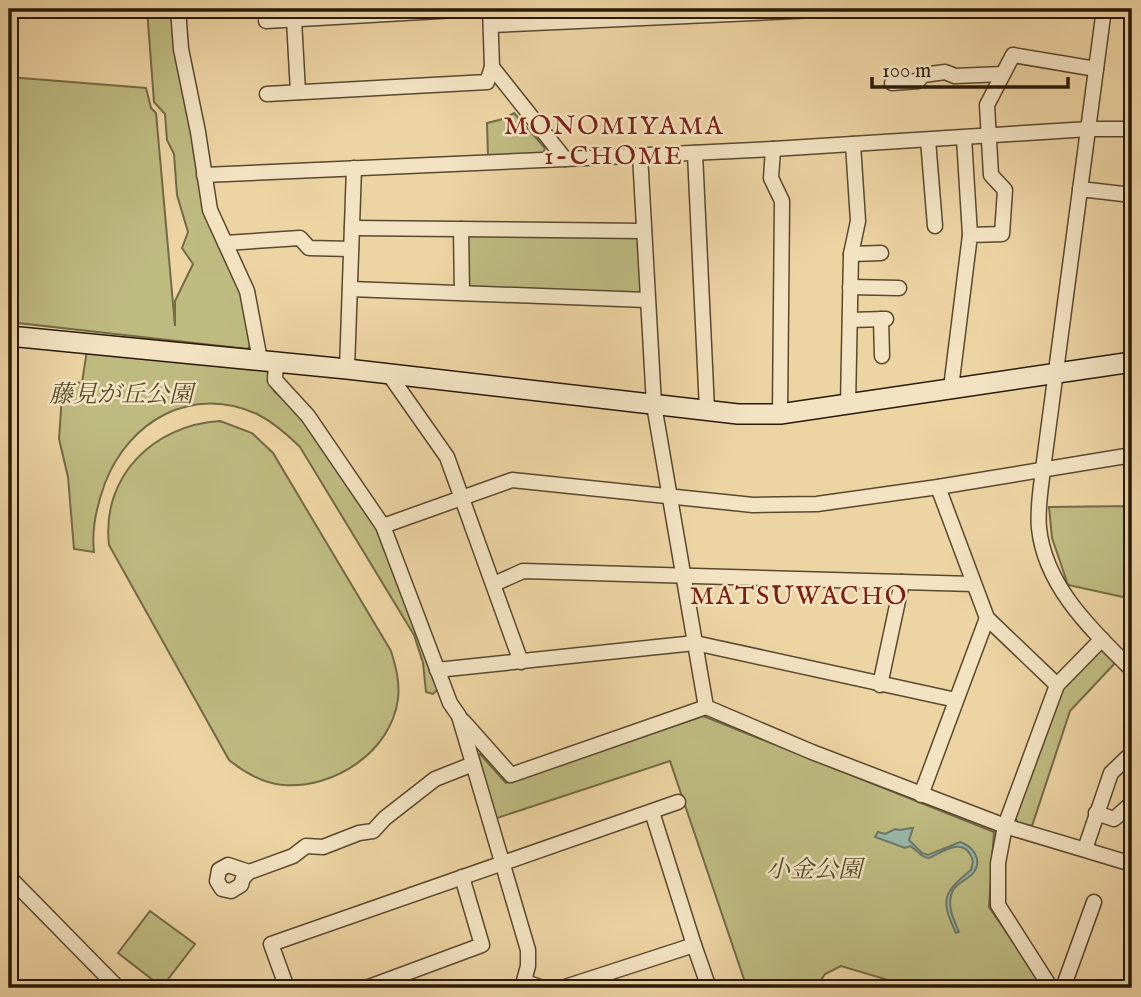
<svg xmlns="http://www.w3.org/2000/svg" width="1141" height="997" viewBox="0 0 1141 997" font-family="'IM FELL English','Noto Serif JP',serif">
	<rect width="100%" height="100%" fill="#edd4a3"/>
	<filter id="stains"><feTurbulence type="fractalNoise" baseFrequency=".00286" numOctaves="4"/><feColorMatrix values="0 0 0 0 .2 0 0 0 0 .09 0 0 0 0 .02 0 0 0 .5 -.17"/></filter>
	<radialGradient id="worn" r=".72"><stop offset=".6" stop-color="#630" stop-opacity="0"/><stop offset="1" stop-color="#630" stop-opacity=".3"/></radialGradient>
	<g fill="#bebb81" stroke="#746a44" stroke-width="2">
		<path d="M147,9H178L204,175L247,291L255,335L248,349L9,322V77L146,88L151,108L156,113L175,326V301L193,264L182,248L188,232L177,195L174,154L167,140L165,114L154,102Z"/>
		<path d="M514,113L545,148L543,154L488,157L487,123L503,119Z"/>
		<path d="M461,229L644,231L647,300L462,293Z"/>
		<path d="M87,350L271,371L274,391L305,419L371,515L439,688L433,694L426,692L423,663L414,635L300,447C287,434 273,422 257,414C192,384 129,421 105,483C97,505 91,528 94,552L74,549L68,477L59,439L63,381L82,383Z"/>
		<path d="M220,421L252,433L273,453L391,651C396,667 400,682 398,699C391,752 334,789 283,785C262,783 245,773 229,760L109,545C101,476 154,425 220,421Z"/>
		<path d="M1132,506V599L1068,585L1052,538L1049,507Z"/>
		<path d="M1102,649L1116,662L1070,711L1032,826L1017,822L1015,816L1062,689Z"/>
		<path d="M703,716L994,832L989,907L1045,988H915L841,966L825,974L816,988H747L670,761L494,819L474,757L480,754L506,783Z"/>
		<path d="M150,911L195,944L162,987L118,953Z"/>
	</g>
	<path fill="#99b8aa" stroke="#6c7868" stroke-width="2" d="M911,828H913L909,840L922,853L928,855L960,842C972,846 983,859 974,872C969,879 958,882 953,890C946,905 953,918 959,932L956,933C940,899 943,893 971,870C973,864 974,859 970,854C961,838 941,853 929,858C919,857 918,850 910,846L905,848L875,837L878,832L885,834L895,829L900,830Z"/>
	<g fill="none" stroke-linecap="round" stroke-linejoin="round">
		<defs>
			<g id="street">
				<path d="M178,9L181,49L198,132L210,210L247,291L260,360"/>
				<path d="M1104,9L1043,469C1041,488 1037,509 1039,528C1045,587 1093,631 1132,670"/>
				<path d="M294,20L298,92"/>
				<path d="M266,21L474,9"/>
				<path d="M491,25L837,9"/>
				<path d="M892,83L918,81L923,75L945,72L955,76L1003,74"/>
				<path d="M267,94L487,82L492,67"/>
				<path d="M964,138L970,235"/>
				<path d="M928,140L935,226"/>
				<path d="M773,149L771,178L782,201L780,414"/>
				<path d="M695,153L707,410"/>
				<path d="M640,155L654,405L706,707L812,752L1005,826L1132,864"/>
				<path d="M565,159L773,149L1089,129H1132"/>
				<path d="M204,175L565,159L492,67L490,9"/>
				<path d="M1080,189L1132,195"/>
				<path d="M352,228L644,231"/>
				<path d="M461,229L462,293"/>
				<path d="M225,243L300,238L309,248L351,249"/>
				<path d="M851,254L881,253"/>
				<path d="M850,287L899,288"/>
				<path d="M350,289L647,300"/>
				<path d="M881,319L882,356"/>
				<path d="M850,320L886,319"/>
				<path d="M276,362L275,380L308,416L383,526L450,703L459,716L528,950V966L522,988"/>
				<path d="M347,369L354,168"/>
				<path d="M388,373L447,457L521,662"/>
				<path d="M951,388L970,235L1002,234L1005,190L991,175L987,105L1013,55L1096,69"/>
				<path d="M848,405L851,254L858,221L853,144"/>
				<path d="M938,487L987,618L1057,685"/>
				<path d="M383,526L512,480L753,505L817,504L938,487L1132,455"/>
				<path d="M494,584L523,571L973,584"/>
				<path d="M437,670L695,643L956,700"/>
				<path d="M880,685L902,582"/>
				<path d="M463,721L511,775L706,707"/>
				<path d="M921,795L987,618"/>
				<path d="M1096,813L1114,819L1132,803"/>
				<path d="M1085,849L1111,773L1132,753"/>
				<path d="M249,872L228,865L219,870L217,881L222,889L231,891L241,885L243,878L249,872L293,856L306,846L323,847L359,833L373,831L385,818L435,779L473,764"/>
				<path d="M9,877L118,988"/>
				<path d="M694,945L709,988"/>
				<path d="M525,982L543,988"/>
				<path d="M287,988L271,944L678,802"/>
				<path d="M366,988L482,945L462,877"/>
				<path d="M562,988L694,945L652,812"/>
				<path d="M1051,988L998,905V863L1005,826L1057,685L1102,639"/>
				<path d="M1063,988L1094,902"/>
				<path d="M1130,988L1132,983"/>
			</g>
			<path id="secondary" d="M9,336L347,369L738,414H780L1132,362"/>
		</defs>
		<use href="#street" stroke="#5a482d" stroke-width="17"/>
		<use href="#secondary" stroke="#291906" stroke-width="22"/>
		<use href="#street" stroke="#f3e3c3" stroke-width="14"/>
		<use href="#secondary" stroke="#f3e3c3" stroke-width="19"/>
	</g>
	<g text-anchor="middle" stroke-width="5" stroke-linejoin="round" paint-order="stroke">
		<g font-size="24" font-style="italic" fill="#564a2b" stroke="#f3e3c3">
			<text x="121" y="402">藤見が丘公園</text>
			<text x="814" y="877">小金公園</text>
		</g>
		<g font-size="26" letter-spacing="2" fill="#7a1f14" stroke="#f3e3c3">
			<text x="614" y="134">MONOMIYAMA<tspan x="614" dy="30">1-CHOME</tspan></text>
			<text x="799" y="604">MATSUWACHO</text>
		</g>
	</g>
	<rect width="1141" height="997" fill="none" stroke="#edd4a3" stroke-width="35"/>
	<rect x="10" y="10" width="1120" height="976" fill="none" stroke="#291906" stroke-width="3.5"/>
	<rect x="18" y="18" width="1106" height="962" fill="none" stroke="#291906" stroke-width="2"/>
	<path d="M872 77v10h196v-10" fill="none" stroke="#291906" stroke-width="3.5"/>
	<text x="882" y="77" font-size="21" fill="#291906" stroke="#f3e3c3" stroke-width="5" paint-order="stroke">100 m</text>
	<rect width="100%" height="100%" filter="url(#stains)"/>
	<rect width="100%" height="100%" fill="url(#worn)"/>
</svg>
